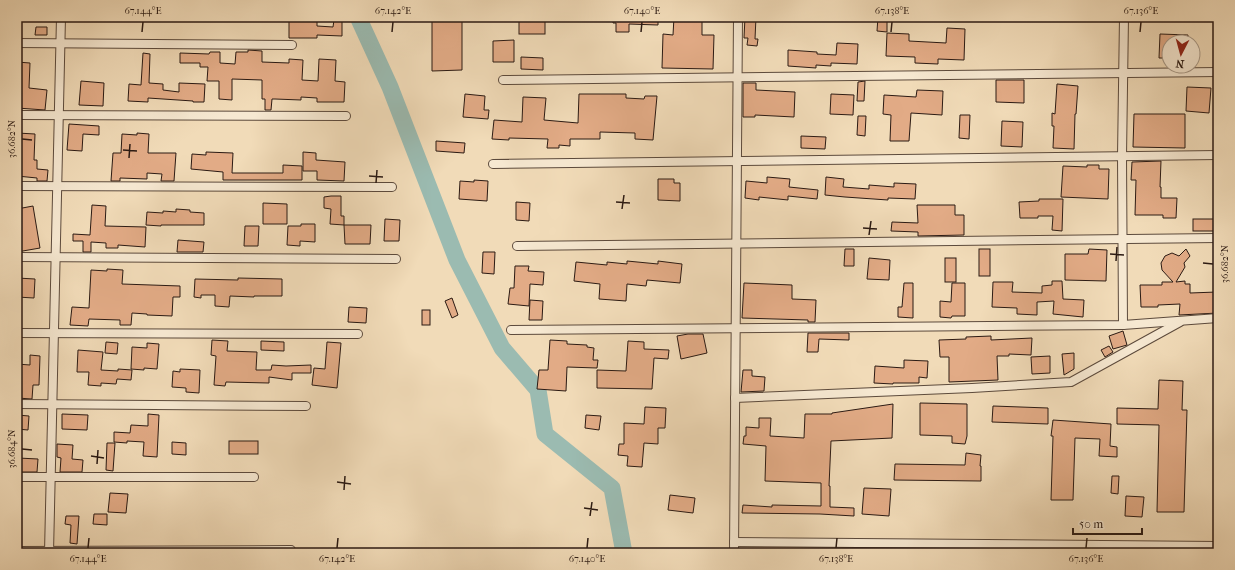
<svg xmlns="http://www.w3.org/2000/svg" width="1235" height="570" viewBox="0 0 1235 570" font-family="'IM FELL French Canon',serif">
	<rect width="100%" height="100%" fill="#f1dbb8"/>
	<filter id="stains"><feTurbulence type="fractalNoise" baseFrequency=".005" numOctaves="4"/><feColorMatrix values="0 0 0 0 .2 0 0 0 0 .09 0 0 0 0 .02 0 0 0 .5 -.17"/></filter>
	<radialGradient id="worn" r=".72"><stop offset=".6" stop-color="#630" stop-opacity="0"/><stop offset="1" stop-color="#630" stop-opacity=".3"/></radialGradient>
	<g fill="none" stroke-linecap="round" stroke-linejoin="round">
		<path stroke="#9bbbb1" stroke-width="17" d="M358,17L390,87L457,260L502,348L538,390L545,434L612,488L624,553"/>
	</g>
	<g fill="#e2ab86" stroke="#2b1a13">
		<path d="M289,17H317V26L333,27L334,20L342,21V36L317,35V38H289Z"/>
		<path d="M432,17H462V70L432,71Z"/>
		<rect x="519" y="17" width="26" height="17"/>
		<path d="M613,17H658V25L629,24V32H616V23H613Z"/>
		<path d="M674,17H702V35H714L713,69L662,68L663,34L673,35Z"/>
		<path d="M745,17H756L755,39H758L757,46L747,45L748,38H744Z"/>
		<path d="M878,17H887V32L877,31Z"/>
		<path d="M36,27H47V35H35Z"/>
		<path d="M947,28L965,29L964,60L938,59V64L915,63V57L886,56L887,33L909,34V41L946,43Z"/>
		<path d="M1160,34L1188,35L1187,42H1169V58H1159Z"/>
		<path d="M514,40V62H493V41Z"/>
		<path d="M837,43L858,44L857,64L831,63V66L816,65V68L788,66V50L817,52V54L836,55Z"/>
		<path d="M248,50L262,51V62L289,63V59L303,60L302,80L318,81L319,59L336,60L335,81L345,82L344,102H317V98L301,97V100L275,99H272L271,110H265V99H262V80L232,79V100L219,99V81H207L208,67H200V63H180V53L209,54L210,52H220V63L235,64L236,52H248Z"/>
		<path d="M143,53L150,54L149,83L163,84V90L179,92V83L205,84L204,102H193V101L148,98V102L128,101L129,84L141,85Z"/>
		<path d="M521,57L543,58V70L521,69Z"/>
		<path d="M17,62L30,63L29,88L47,90L45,110L17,108Z"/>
		<path d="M996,80H1024V103L996,102Z"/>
		<path d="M81,81L104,83L103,106L79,105Z"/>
		<path d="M865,81L864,101H857L858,82Z"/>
		<path d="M743,83H756V90L795,92L794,117L755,115V117H743Z"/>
		<path d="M1057,84L1078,86L1076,114H1075L1074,149L1053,148L1054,126H1052V113L1055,114Z"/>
		<path d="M1187,87L1211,88L1209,113L1186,111Z"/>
		<path d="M917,90L943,91L942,115L911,113L909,141H890L891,115L883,114L884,95L916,97Z"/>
		<path d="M465,94L485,96L484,110H489L488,119L463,117Z"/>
		<path d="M579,94H626V98L644,99L645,96H657L653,140L635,139V133L600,132V139H570V146L559,145V148H547L548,139L509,138V140L492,139L494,120L522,122L523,97L546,98L544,120L578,123Z"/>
		<path d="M831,94L854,95L853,115L830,114Z"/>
		<path d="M1134,114H1185V148L1133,147Z"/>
		<path d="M960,115H970L969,139L959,138Z"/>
		<path d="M858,116H866L865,136L857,135Z"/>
		<path d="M1002,121L1023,122L1022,147L1001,146Z"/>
		<path d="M69,124L99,126V135L83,134L82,151L67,150Z"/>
		<path d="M17,133L35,134L34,160H37V169L48,170L47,181H37V178L17,176Z"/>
		<path d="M137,133L149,134L148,153H176L174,181H161L162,174L147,173V179L120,178V181H111L113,153H121L122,134L137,135Z"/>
		<path d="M801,136L826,137L825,149L801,148Z"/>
		<path d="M436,141L465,143L464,153L436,151Z"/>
		<path d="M206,152L233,153L232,173H283V165L302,166V180H223V172L191,169L192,154L206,155Z"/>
		<path d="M303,152L316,153V160L345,162L344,181L317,180V171H303Z"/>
		<path d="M1161,161L1160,187H1161V198H1177L1176,218H1163V215H1135L1136,180H1131L1132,162Z"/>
		<path d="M1087,165H1099V169H1109L1108,199L1061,197L1063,166L1087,167Z"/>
		<path d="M767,177L790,179L789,187L818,190L817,199L788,196V200L759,197V200L745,198L746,181L767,183Z"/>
		<path d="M826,177L844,179L843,187L869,189V185L894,187V183L916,184L915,199L888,198V200L845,197L825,195Z"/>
		<path d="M658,179H674V183H680V201L658,200Z"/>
		<path d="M474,180L488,181L487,201L459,199L460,181L474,182Z"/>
		<path d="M331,196H341V216H344V225L330,224L331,209L324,208V197Z"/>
		<path d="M1039,199H1063L1062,231L1052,230L1053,216H1038V218H1020L1019,202L1039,201Z"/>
		<path d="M516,202L530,203L529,221L516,220Z"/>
		<path d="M263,203L287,204V224H263Z"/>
		<path d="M92,205L106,206L105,226L146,227L145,247L118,245V248H106V243L91,242V252H83V241H73V234L90,235Z"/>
		<path d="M917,205H955V215H964V235L918,236V232L891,231L892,222L918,223Z"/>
		<path d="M33,206L40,248L17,252V209Z"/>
		<path d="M176,209L190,210V212L204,213V225H161V226L146,225L147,212L163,213V211L176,212Z"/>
		<path d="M385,219L400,220L399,241H384Z"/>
		<rect x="1193" y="219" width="21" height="12"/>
		<path d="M301,224H315V242L300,241V246L287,245L288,226H301Z"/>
		<path d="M344,225H371L370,244H345Z"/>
		<path d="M245,226H259L258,246H244Z"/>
		<path d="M178,240L204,242L203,252H177Z"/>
		<path d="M845,249H854V266H844Z"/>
		<rect x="979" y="249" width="11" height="27"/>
		<path d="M1089,249L1107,250L1106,281L1065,280V254H1088Z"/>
		<path d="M1186,249L1190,256L1184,263L1185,267L1176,282L1185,281V284H1190V293L1217,292L1218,313L1179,315L1180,304L1158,305V307H1141L1140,285H1162V282H1173L1162,270L1161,263L1165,256L1172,253L1179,256Z"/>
		<path d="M483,252H495L494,274L482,273Z"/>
		<path d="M869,258L890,260L889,280L867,279Z"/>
		<rect x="945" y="258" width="11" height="24"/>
		<path d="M627,261L658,264V261L682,264L680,283L647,280L646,286L627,284L626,301L599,299L600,284L574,281L576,262L607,265V262L627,264Z"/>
		<path d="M515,266H529L528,271L544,272L543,285L530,284L529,306L508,304L510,288H514Z"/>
		<path d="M107,269L123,270L122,284L180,286V297H173L172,316L147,315V314L132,313L131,325H120V320L89,319L88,326L70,325L72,307L89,308L91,270L107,271Z"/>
		<path d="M17,278L35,279L34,298L17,297Z"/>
		<path d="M238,278L282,279V296H254V297L230,296L229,307L215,306V295H201V298L194,297L195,279L238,280Z"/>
		<path d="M1052,281H1062L1063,299L1084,300L1083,317L1053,314L1054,301L1037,302V315L1017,314V308L992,307L993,282H1013L1012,292L1042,293V286L1052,285Z"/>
		<path d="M744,283L792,285V299L816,300L815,322H808V320L742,318Z"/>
		<path d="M904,283H913V318L898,317V307H902Z"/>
		<path d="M952,283H965V316H952L951,318L940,317V301L951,302Z"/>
		<path d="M452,298L458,315L452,318L445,301Z"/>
		<path d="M530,300L543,301L542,320H529Z"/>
		<path d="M349,307L367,308L366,323L348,322Z"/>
		<rect x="422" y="310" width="8" height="15"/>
		<path d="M1123,331L1127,345L1113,349L1109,336Z"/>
		<path d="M808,333H849V340L819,339L818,352H807Z"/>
		<path d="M688,334H703L707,353L681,359L677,336Z"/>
		<path d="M991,336V340L1032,338L1031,355L1009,354V356H997L998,380L949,382V357H940L939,340L966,339V337Z"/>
		<path d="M212,340L228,341L227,351L257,352L256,370H271L272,365L286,366L311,365V373H292V380L269,377V383L226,382L225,386L214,385L216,356L211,355Z"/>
		<path d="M550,340L567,341V344L587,345V347L594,348L593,360H598L597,368L567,367L566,391L537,389L539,370H548Z"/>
		<path d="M261,341L284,342V351L261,350Z"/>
		<path d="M628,341L644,342V349L669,350L668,359L654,358L652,389L597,388V370L626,371Z"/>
		<path d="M106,342L118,343L117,354L105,353Z"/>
		<path d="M327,342L341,343L337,388L312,385L314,368L325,369Z"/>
		<path d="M147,343L159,344L157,369L144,368V370L131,369L132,347L147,348Z"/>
		<path d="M1109,346L1113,352L1105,357L1101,350Z"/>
		<path d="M78,350L103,352L101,370L118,371V369L132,370L131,380L117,379L116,384L101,383V386L88,385L89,372H77Z"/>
		<path d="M1074,353V369L1064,375L1062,354Z"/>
		<path d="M30,355L40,356L39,385H33L32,399L17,398V364L30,365Z"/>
		<path d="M1050,356V373L1032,374L1031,357Z"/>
		<path d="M904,360L928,361L927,378L919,377V383H893V384L874,383L875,366L904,368Z"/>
		<path d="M180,369L200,370L199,393L186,392V388L172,387L173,371L180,372Z"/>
		<path d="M743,370H752V376L765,377L764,391L741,392Z"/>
		<path d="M1159,380L1183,381L1182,410H1187L1184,512H1157L1159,425L1117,424V408L1158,409Z"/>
		<path d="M920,403L967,404V436L965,444L952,443V436L920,435Z"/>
		<path d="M893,404L892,438L831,441L829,486H830V507L854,508V516L820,514L742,513L743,505L772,507V505L821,506V483L765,481L766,446L743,444L744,436H746V427L759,428V418H771L770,436L804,438L805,414H832V413Z"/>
		<path d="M993,406L1048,408V424L992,422Z"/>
		<path d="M645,407L666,408L665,428H658V444L644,443L642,467L627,466L628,456L618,455L619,444H624V423L644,424Z"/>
		<path d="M62,414L88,415L87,430L62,429Z"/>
		<path d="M148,414L159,415L157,457L143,456L144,442L127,441V443L114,442V432L130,433L131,425L148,426Z"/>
		<path d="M17,415L29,416L28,430L17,429Z"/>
		<path d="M586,415L601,416L599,430L585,428Z"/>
		<path d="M1053,420L1111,424L1110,446L1117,447V457L1099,456L1100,439L1075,438L1073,500H1051L1053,436H1051Z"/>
		<rect x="229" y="441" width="29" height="13"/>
		<path d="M172,442L186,443V455L172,454Z"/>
		<path d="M107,443H115L113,471L106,470Z"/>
		<path d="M57,444L73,445L72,459L83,460L82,472H60L61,458L57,457Z"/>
		<path d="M966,453L981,455L980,466H981V481L894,480L895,464L965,465Z"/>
		<path d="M18,458L38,459L37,472H18Z"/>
		<path d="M1112,476H1119L1118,494L1111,493Z"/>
		<path d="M864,488L891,489L889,516L862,514Z"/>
		<path d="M110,493L128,494L126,513L108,512Z"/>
		<path d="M670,495L695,498L693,513L668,510Z"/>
		<path d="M1126,496L1144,497L1142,517L1125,516Z"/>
		<path d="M94,514H107V525L93,524Z"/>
		<path d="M66,516H79L77,544L70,543L71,525L65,524Z"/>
	</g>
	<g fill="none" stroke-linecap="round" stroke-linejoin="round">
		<defs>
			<g id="street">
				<path d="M17,43L292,45"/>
				<path d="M503,80L1218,72"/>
				<path d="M17,115L346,116"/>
				<path d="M493,164L1218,155"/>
				<path d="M17,186L392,187"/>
				<path d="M517,246L1218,238"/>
				<path d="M17,257L396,259"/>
				<path d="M1123,325L1122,156L1124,17"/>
				<path d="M511,330L1123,325L1218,318"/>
				<path d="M17,333L358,334"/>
				<path d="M735,398L972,388L1071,382L1180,322"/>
				<path d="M17,404L306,406"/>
				<path d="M17,477H254"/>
				<path d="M734,542L1218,546"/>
				<path d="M17,551L291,550"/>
				<path d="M49,553L61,17"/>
				<path d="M734,553L738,17"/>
			</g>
		</defs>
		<use href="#street" stroke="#5c4a3c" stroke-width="10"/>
		<use href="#street" stroke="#f6e8d1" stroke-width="8"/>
	</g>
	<path fill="none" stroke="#2b1a13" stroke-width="1.5" d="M142,32L143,22M392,32L393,22M641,32L642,22M891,32L892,22M1140,32L1141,22M22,139L32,140M123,150L137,151M129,158L130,144M369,176L383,177M376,183L377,170M616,202L630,203M622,209L624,195M863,228L877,229M869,235L871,221M1110,254L1124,255M1116,261L1117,247M1203,263L1213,264M22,449L32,450M91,456L104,458M97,464L98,450M337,482L351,484M344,490L345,476M584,508L598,510M590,516L592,502M88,548L89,538M337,548L338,538M587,548L588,538M836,548L837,538M1086,548L1087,538"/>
	<rect width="1235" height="570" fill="none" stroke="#f1dbb8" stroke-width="44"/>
	<g transform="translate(1181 54) rotate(186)"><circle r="19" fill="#f6e8d1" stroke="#a59685"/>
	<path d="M0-3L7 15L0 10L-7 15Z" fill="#8f2418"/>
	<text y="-6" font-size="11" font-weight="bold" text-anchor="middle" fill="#2b1a13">N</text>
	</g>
	<path d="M1073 528v6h69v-6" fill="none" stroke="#2b1a13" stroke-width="2"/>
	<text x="1079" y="528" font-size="12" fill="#2b1a13" stroke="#f6e8d1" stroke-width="3" paint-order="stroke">50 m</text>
	<rect x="22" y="22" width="1191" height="526" fill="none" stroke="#2b1a13" stroke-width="1.5"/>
	<g font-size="10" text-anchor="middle" fill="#2b1a13">
		<text x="143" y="14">67.144°E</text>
		<text x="393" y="14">67.142°E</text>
		<text x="642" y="14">67.140°E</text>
		<text x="892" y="14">67.138°E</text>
		<text x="1141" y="14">67.136°E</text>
		<text transform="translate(11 139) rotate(-90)" y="4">36.682°N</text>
		<text transform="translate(1224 264) rotate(-90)" y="4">36.682°N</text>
		<text transform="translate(11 449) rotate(-90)" y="4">36.684°N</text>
		<text x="88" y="562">67.144°E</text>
		<text x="337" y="562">67.142°E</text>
		<text x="587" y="562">67.140°E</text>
		<text x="836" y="562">67.138°E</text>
		<text x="1086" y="562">67.136°E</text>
	</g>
	<rect width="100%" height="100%" filter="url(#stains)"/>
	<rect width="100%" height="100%" fill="url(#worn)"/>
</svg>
